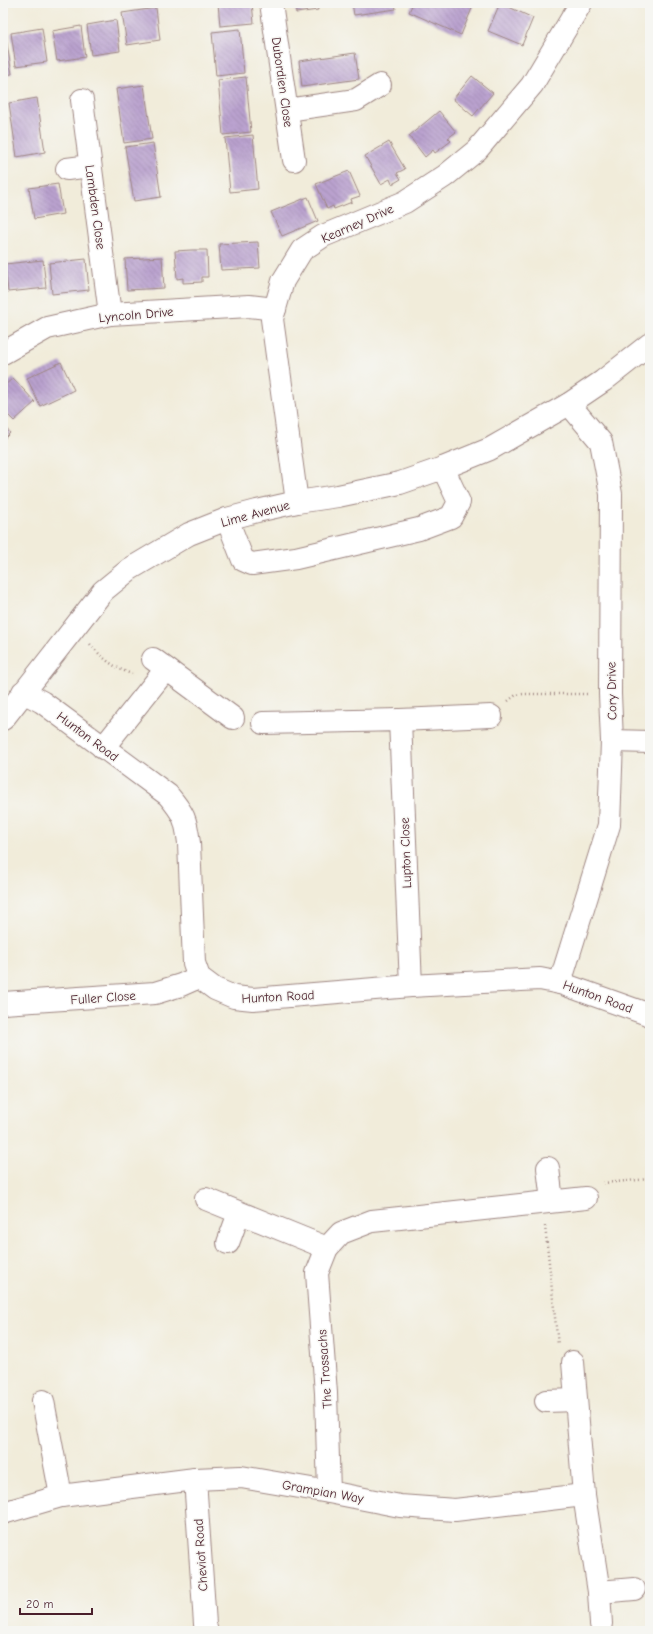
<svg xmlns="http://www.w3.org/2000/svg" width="653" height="1634" viewBox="0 0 653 1634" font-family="'Comic Neue',sans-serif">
	<defs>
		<pattern id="building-back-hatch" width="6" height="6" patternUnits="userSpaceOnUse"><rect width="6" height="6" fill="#baa2cf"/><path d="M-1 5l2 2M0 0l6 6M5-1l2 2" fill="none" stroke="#9983a8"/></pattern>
	</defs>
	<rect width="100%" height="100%" fill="#f6f6f2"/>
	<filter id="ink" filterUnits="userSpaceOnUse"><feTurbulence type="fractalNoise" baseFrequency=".025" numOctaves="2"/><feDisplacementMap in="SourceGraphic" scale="8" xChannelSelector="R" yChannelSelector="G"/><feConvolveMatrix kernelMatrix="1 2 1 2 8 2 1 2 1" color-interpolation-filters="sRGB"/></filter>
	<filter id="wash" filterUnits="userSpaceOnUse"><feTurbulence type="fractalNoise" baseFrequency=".012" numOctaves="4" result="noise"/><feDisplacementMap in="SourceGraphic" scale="16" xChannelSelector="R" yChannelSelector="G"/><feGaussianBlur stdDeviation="0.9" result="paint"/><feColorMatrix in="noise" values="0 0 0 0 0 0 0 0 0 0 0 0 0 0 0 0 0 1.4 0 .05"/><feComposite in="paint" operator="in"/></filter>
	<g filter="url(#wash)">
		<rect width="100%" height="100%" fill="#f1ecda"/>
		<g id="blocks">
			<g fill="url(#building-back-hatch)">
				<path d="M218,3H252L254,23L220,26Z"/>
				<path d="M295,3H317L318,10L296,13Z"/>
				<path d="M352,3H395L396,9L354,15Z"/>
				<path d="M413,3H467L473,6L461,35L409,12Z"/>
				<path d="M500,3L533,18L522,45L488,31Z"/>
				<path d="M156,8L160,40L127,45L122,13Z"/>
				<path d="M116,20L120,51L91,55L87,25Z"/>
				<path d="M81,26L85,57L57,61L52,31Z"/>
				<path d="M42,28L47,62L16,66L11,33Z"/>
				<path d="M240,29L244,73L216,76L212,32Z"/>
				<path d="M3,32H5L12,74L3,75Z"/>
				<path d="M355,53L359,79L302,87L299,61Z"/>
				<path d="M472,76L493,93L473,116L453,99Z"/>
				<path d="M246,77L251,132L223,135L218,80Z"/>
				<path d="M144,85L152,139L124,143L116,89Z"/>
				<path d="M37,98L45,152L17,157L9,103Z"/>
				<path d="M439,111L456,132L448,138L451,141L435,153L433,150L425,157L409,136Z"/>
				<path d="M253,135L258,189L230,192L225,138Z"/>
				<path d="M389,142L405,169L397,173L401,179L396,182L392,184L390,179L381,184L365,156Z"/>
				<path d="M153,143L161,197L134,201L125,147Z"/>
				<path d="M349,171L360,196L351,199L352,202L334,209L333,206L327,209L316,184Z"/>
				<path d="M58,184L63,214L34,219L29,188Z"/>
				<path d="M308,197L318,221L282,236L271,212Z"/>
				<path d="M258,242L260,268L221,270L219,244Z"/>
				<path d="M191,250H207L208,277H202V282L183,283V278L177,279L175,251Z"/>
				<path d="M162,257L164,288L127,290L125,259Z"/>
				<path d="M86,259L89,290L52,294L49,263Z"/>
				<path d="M43,260L46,288L8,292L5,264Z"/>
				<path d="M61,362L74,390L40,406L27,378Z"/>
				<path d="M13,378L35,402L14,421L3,410V387Z"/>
				<path d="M3,425L10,433L3,440Z"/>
			</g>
		</g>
	</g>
	<g filter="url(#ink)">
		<use href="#blocks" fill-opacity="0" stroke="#9e8682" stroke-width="1"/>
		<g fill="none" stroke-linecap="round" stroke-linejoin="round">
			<defs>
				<g id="minor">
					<path d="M271,3L294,160"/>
					<path d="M82,100L110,314"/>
					<path d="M287,110L356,100L380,85"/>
					<path d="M67,169L90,166"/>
					<path d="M3,353L47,328L110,314L249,306L275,309"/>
					<path d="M297,502L272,319L283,281L302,250L323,236L405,202L445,176L477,150L532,85L581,3"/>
					<path d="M227,519L243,560L252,564L296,558L419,529L451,517L459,502L443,468"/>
					<path d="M153,659L233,718"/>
					<path d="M23,692L42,702L168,795C184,814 186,819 189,843L194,963L199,977L215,989L234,997L253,999L411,986L540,979L560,983L650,1015"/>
					<path d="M3,719L103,591L130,569L189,534L227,519L257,511L297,502L338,496L400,483L443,468L490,449L569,404L603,381L650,344"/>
					<path d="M400,720L491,716"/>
					<path d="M263,723L400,720L411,986"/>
					<path d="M612,741L650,742"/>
					<path d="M103,748L166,669"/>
					<path d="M560,983L609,825L612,741L610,694L611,494L601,442L569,404"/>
					<path d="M3,1003L155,993L181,985L199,977"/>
					<path d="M548,1168L552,1201"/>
					<path d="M206,1199L327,1248"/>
					<path d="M228,1243L239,1213"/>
					<path d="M573,1362L584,1495L599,1592L601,1624"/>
					<path d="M43,1401L61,1496"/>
					<path d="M546,1401L576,1400"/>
					<path d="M195,1479L205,1624L207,1631"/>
					<path d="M329,1492L326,1393L317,1273L327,1248L341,1233L372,1221L586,1198"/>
					<path d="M3,1513L61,1496L195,1479L241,1477L329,1492L400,1506L455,1510L584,1495"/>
					<path d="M599,1592L634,1589"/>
				</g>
			</defs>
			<use href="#minor" stroke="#9e8682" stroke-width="24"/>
			<g stroke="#9e8682" stroke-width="2.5" stroke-dasharray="1 3" stroke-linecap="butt">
				<path d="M90,644C102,658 114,668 132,674"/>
				<path d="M508,701L516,695L523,694H587"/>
				<path d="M603,1183L650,1179"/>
				<path d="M545,1226L558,1345"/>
			</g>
			<use href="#minor" stroke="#fff" stroke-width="22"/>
		</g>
	</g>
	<g text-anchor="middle" stroke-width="3" stroke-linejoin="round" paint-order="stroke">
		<g font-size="13" fill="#4a1f2b" stroke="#f6f6f2">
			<text transform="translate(283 82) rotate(82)" y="5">Dubordien Close</text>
			<text transform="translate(96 207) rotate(82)" y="5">Lambden Close</text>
			<text transform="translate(357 223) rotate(-24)" y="5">Kearney Drive</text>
			<text transform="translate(136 314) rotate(-5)" y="5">Lyncoln Drive</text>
			<text transform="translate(255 513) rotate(-15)" y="5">Lime Avenue</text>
			<text transform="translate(611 691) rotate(-91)" y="5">Cory Drive</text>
			<text transform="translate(88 736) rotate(37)" y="5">Hunton Road</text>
			<text transform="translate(405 853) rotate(-92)" y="5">Lupton Close</text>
			<text transform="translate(278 996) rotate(-3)" y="5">Hunton Road</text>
			<text transform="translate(598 996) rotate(20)" y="5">Hunton Road</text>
			<text transform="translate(103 997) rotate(-4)" y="5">Fuller Close</text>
			<text transform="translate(324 1369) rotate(-94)" y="5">The Trossachs</text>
			<text transform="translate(323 1491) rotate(10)" y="5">Grampian Way</text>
			<text transform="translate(200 1555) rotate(-94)" y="5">Cheviot Road</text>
		</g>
	</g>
	<rect width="653" height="1634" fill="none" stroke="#f6f6f2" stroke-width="16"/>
	<path d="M20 1608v6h72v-6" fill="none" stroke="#4a1f2b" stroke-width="2"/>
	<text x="26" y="1608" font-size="12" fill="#4a1f2b" stroke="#f6f6f2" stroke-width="3" paint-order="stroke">20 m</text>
</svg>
